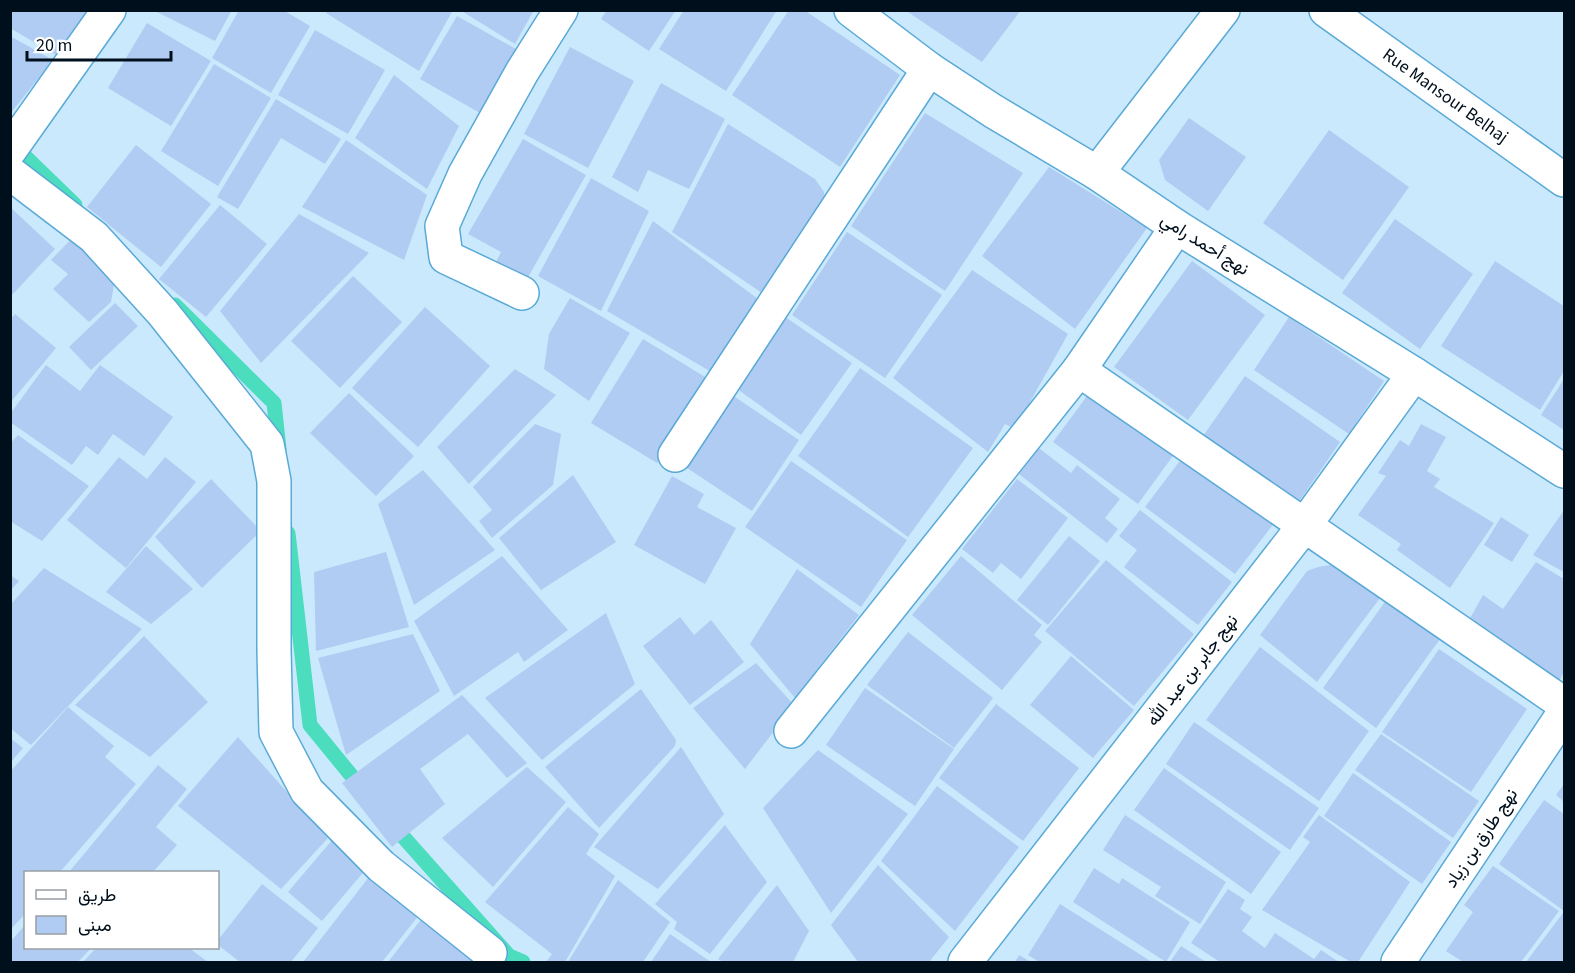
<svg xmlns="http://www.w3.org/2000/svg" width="1575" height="973" viewBox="0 0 1575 973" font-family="'Source Sans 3',Vazirmatn,sans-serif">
	<rect width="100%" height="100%" fill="#cbe9fc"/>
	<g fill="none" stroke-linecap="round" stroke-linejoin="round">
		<g stroke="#4bddbe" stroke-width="15">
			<path d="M10,142L75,205"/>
			<path d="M175,305L274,403L279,449"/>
			<path d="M288,533L310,725L364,791"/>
			<path d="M391,823L509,956L523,962"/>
		</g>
	</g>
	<g fill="#b0ccf2">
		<path d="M10,10H93L61,58L10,28Z"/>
		<path d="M153,10H232L215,41Z"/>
		<path d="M239,10H283L310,26L271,93L212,58Z"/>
		<path d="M328,10H453L419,71L326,13Z"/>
		<path d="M460,10H534L515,44Z"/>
		<path d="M607,10H676L649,51L601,19Z"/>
		<path d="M684,10H777L726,91L659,49Z"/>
		<path d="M789,10H804L900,75L840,167L732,95Z"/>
		<path d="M905,10H1021L982,62Z"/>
		<path d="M457,16L516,49L480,113L420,79Z"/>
		<path d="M147,23L211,61L171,126L108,88Z"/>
		<path d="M315,30L385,70L348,134L278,95Z"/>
		<path d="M10,36L53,60L10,114Z"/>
		<path d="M570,47L634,81L588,168L524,134Z"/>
		<path d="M214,64L271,98L218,186L161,151Z"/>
		<path d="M394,75L459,126L427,189L355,138Z"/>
		<path d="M661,83L725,119L689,189L648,170L638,192L612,177Z"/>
		<path d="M276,99L341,139L325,164L281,138L238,209L217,197Z"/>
		<path d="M925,113L1023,173L945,291L851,226Z"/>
		<path d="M1189,118L1246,157L1208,211L1165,180L1159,160Z"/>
		<path d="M728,124L815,179L824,192L826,206L762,293L672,232Z"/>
		<path d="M1329,130L1409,187L1343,280L1263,223Z"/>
		<path d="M523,139L586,175L527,279L496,262L501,252L468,234Z"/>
		<path d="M346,140L427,195L404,260L302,207Z"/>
		<path d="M136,145L211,204L161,267L87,207Z"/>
		<path d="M1049,167L1147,228L1075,329L982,256Z"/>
		<path d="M591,178L649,211L601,311L538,276Z"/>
		<path d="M220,205L267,244L206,317L159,279Z"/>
		<path d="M10,207L55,249L13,294L10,292Z"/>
		<path d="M299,214L369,253L261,363L220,311Z"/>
		<path d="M1395,219L1473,274L1420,349L1342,293Z"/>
		<path d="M653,221L758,299L713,373L607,311Z"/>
		<path d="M79,231L117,267L111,302L89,322L53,289L68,274L51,260Z"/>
		<path d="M847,232L942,295L885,378L792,315Z"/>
		<path d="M1192,261L1265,315L1188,420L1114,367Z"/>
		<path d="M1495,261L1564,306V371L1540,410L1441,346Z"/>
		<path d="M972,270L1068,334L1015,429L1005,424L988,452L893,378Z"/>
		<path d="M353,276L402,322L340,388L291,341Z"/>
		<path d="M570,298L630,333L589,401L544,369L549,334Z"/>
		<path d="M115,303L138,326L91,370L69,347Z"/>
		<path d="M425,307L490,366L418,447L352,388Z"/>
		<path d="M15,314L56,348L10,403V320Z"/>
		<path d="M781,314L852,363L801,435L733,386Z"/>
		<path d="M1289,317L1384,381L1349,434L1254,370Z"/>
		<path d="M643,339L710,380L657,463L591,423Z"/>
		<path d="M46,365L80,391L100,365L173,417L144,456L113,434L98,455L86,446L72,465L10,422V414Z"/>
		<path d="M860,368L973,448L908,537L798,456Z"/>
		<path d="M515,369L556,395L469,484L437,447Z"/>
		<path d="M1245,376L1340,442L1298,503L1203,436Z"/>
		<path d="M1564,379V430L1541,415Z"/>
		<path d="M1090,392L1175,453L1138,504L1053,442Z"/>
		<path d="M349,393L414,456L376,496L310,433Z"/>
		<path d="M732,395L799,440L752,511L684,466Z"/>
		<path d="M535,424L561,434L553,485L492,538L479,521L492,510L473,487Z"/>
		<path d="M1421,424L1446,437L1427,471L1440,479L1434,487L1494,523L1450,588L1397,550L1401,544L1358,515L1386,476L1378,473L1400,440L1409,446Z"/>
		<path d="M18,435L89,486L42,541L10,521V444Z"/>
		<path d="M1039,448L1071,473L1077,465L1120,499L1105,518L1118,529L1107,543L1019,474Z"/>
		<path d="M1188,450L1278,518L1235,574L1145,507Z"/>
		<path d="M119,457L147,479L165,457L196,482L126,568L67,520Z"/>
		<path d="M791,461L907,540L861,607L745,527Z"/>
		<path d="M423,470L495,550L414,605L378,504Z"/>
		<path d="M573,475L616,542L541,590L499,538Z"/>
		<path d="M672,476L704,494L697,507L736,528L705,584L634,545Z"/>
		<path d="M211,479L261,531L202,588L155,537Z"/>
		<path d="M1017,479L1068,518L1021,579L1001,563L993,573L962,549Z"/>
		<path d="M1140,510L1232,582L1198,625L1124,567L1137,550L1119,536Z"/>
		<path d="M1564,510V572L1533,555Z"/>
		<path d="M1501,517L1529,535L1512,562L1484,545Z"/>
		<path d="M1069,536L1100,561L1048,625L1017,600Z"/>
		<path d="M146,546L193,589L151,624L106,592Z"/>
		<path d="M386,552L409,627L316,651L314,572Z"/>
		<path d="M502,556L568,630L524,662L518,652L454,696L414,621Z"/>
		<path d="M961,556L1042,625L1034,635L1042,642L1002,690L912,615Z"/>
		<path d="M1106,560L1194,634L1134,706L1045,631Z"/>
		<path d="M1536,562L1564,579V672L1559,681L1468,622L1483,595L1503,609Z"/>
		<path d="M1330,565L1342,568L1380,598L1317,682L1260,635L1307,571L1318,567Z"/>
		<path d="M44,568L142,629L31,745L10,728V605Z"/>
		<path d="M797,569L859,615L795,698L750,644Z"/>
		<path d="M10,575L19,581L10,591Z"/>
		<path d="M1387,599L1440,639L1376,728L1323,688Z"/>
		<path d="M606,613L635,684L542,760L485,698Z"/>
		<path d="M680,617L694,635L711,620L744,662L690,705L643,646Z"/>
		<path d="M908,632L993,698L954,748L867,685Z"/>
		<path d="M413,634L440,691L346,755L318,658Z"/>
		<path d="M144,636L208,702L150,757L75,705Z"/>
		<path d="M1260,647L1369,731L1319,801L1206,720Z"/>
		<path d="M1439,649L1527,709L1471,792L1382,732Z"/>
		<path d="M1071,656L1134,710L1093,758L1030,705Z"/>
		<path d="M756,663L794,705L745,769L693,708Z"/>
		<path d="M865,688L954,749L915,806L826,745Z"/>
		<path d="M641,689L676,740L675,746L599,828L545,767Z"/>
		<path d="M462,695L527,763L507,778L468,734L420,769L445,804L392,847L342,783Z"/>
		<path d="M996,704L1079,768L1023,841L939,778Z"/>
		<path d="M68,707L114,746L105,757L136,784L60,872H26V913L10,930V772Z"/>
		<path d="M1194,722L1319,808L1290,850L1166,764Z"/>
		<path d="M1381,734L1479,801L1453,838L1355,770Z"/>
		<path d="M238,737L328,838L281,889L178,806Z"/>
		<path d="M10,738L23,748L10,763Z"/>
		<path d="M681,747L724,814L658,889L594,847Z"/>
		<path d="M818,750L908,814L831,913L763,808Z"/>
		<path d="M158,765L187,789L156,827L177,845L153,872H69Z"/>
		<path d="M527,767L566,802L493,887L442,838Z"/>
		<path d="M1164,768L1281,852L1251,894L1134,810Z"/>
		<path d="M1353,773L1451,842L1422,884L1324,816Z"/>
		<path d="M1564,784V802L1556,795Z"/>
		<path d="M937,786L1019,847L955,931L881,861Z"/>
		<path d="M1544,800L1564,814V911L1499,864Z"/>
		<path d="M568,807L599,834L586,854L615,876L565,962H546L552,954L485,902Z"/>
		<path d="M1125,815L1226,882L1200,924L1155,896L1161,887L1103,850Z"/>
		<path d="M1319,815L1410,882L1358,962H1351L1262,910L1310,842L1303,837Z"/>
		<path d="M725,825L767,882L710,954L674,929L677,922L655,904Z"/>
		<path d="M333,839L367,868L322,921L288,892Z"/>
		<path d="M878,865L949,937L929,962H858L831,925Z"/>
		<path d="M1493,866L1559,911L1521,962H1463L1446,951L1473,912L1464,905Z"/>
		<path d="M1094,868L1119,884L1122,878L1190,922L1166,962L1073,902Z"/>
		<path d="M369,877L419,915L382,962H303Z"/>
		<path d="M618,880L670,922L643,962H568Z"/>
		<path d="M262,884L318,928L291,962H240L218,945V940Z"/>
		<path d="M777,885L809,931L793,962H723L718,959Z"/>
		<path d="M1228,889L1245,900L1240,909L1252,917L1242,931L1265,948L1275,933L1314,959L1321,950L1339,962H1220L1191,943Z"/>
		<path d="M1060,904L1152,962H1039L1028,955Z"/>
		<path d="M1563,913L1564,914V962H1526Z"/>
		<path d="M423,917L476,958L472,962H388Z"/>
		<path d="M26,924V948H91L78,962H10V942Z"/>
		<path d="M670,934L711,962H651Z"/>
		<path d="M1181,946L1206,962H1170Z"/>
		<path d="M96,948H189L208,962H83Z"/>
		<path d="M1019,955L1031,962H1015Z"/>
	</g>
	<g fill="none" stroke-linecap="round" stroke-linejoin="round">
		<defs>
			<g id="minor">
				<path d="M851,10L929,69L993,111L1097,173L1177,227L1414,374L1564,471"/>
				<path id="s1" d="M1326,10L1564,180"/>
				<path d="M10,150L109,10"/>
				<path d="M10,173L94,237L163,313L267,444L274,481V650L276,732L307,791L381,866L490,953"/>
				<path d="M1097,173L1223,10"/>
				<path d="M522,293L446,257L442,226L465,174L522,72L561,10"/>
				<path d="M1079,370L1564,704"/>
				<path d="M675,455L929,69"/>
				<path d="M791,731L1079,370L1177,227"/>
				<path d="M965,962L1304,526L1414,374"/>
				<path d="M1398,962L1564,713"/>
			</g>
		</defs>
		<use href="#minor" stroke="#59a9d7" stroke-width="36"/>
		<use href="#minor" stroke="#fff" stroke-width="33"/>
	</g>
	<g text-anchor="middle" stroke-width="4.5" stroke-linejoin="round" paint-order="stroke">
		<g font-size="18" fill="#000f1c" stroke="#fff">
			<text dy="6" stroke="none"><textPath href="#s1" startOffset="147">Rue Mansour Belhaj</textPath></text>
			<text transform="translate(1205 244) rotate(32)" y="6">نهج أحمد رامي</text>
			<text transform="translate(1192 670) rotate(-52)" y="6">نهج جابر بن عبد الله</text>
			<text transform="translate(1481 838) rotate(-56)" y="6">نهج طارق بن زياد</text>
		</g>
	</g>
	<rect width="1575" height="973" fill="none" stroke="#000f1c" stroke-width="24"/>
	<rect x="24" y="871" width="195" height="78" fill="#ffffff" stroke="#999fa4" stroke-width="1.5"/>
	<rect x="36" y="890" width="30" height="9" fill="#ffffff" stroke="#999fa4" stroke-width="1.5"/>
	<text x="78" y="901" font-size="18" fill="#000f1c">طريق</text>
	<rect x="36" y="916" width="30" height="18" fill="#b0ccf2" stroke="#999fa4" stroke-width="1.5"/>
	<text x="78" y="931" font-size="18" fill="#000f1c">مبنى</text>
	<path d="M27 51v9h144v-9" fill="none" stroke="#000f1c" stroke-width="3"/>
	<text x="36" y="51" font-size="18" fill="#000f1c" stroke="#ffffff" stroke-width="4.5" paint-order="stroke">20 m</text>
</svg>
